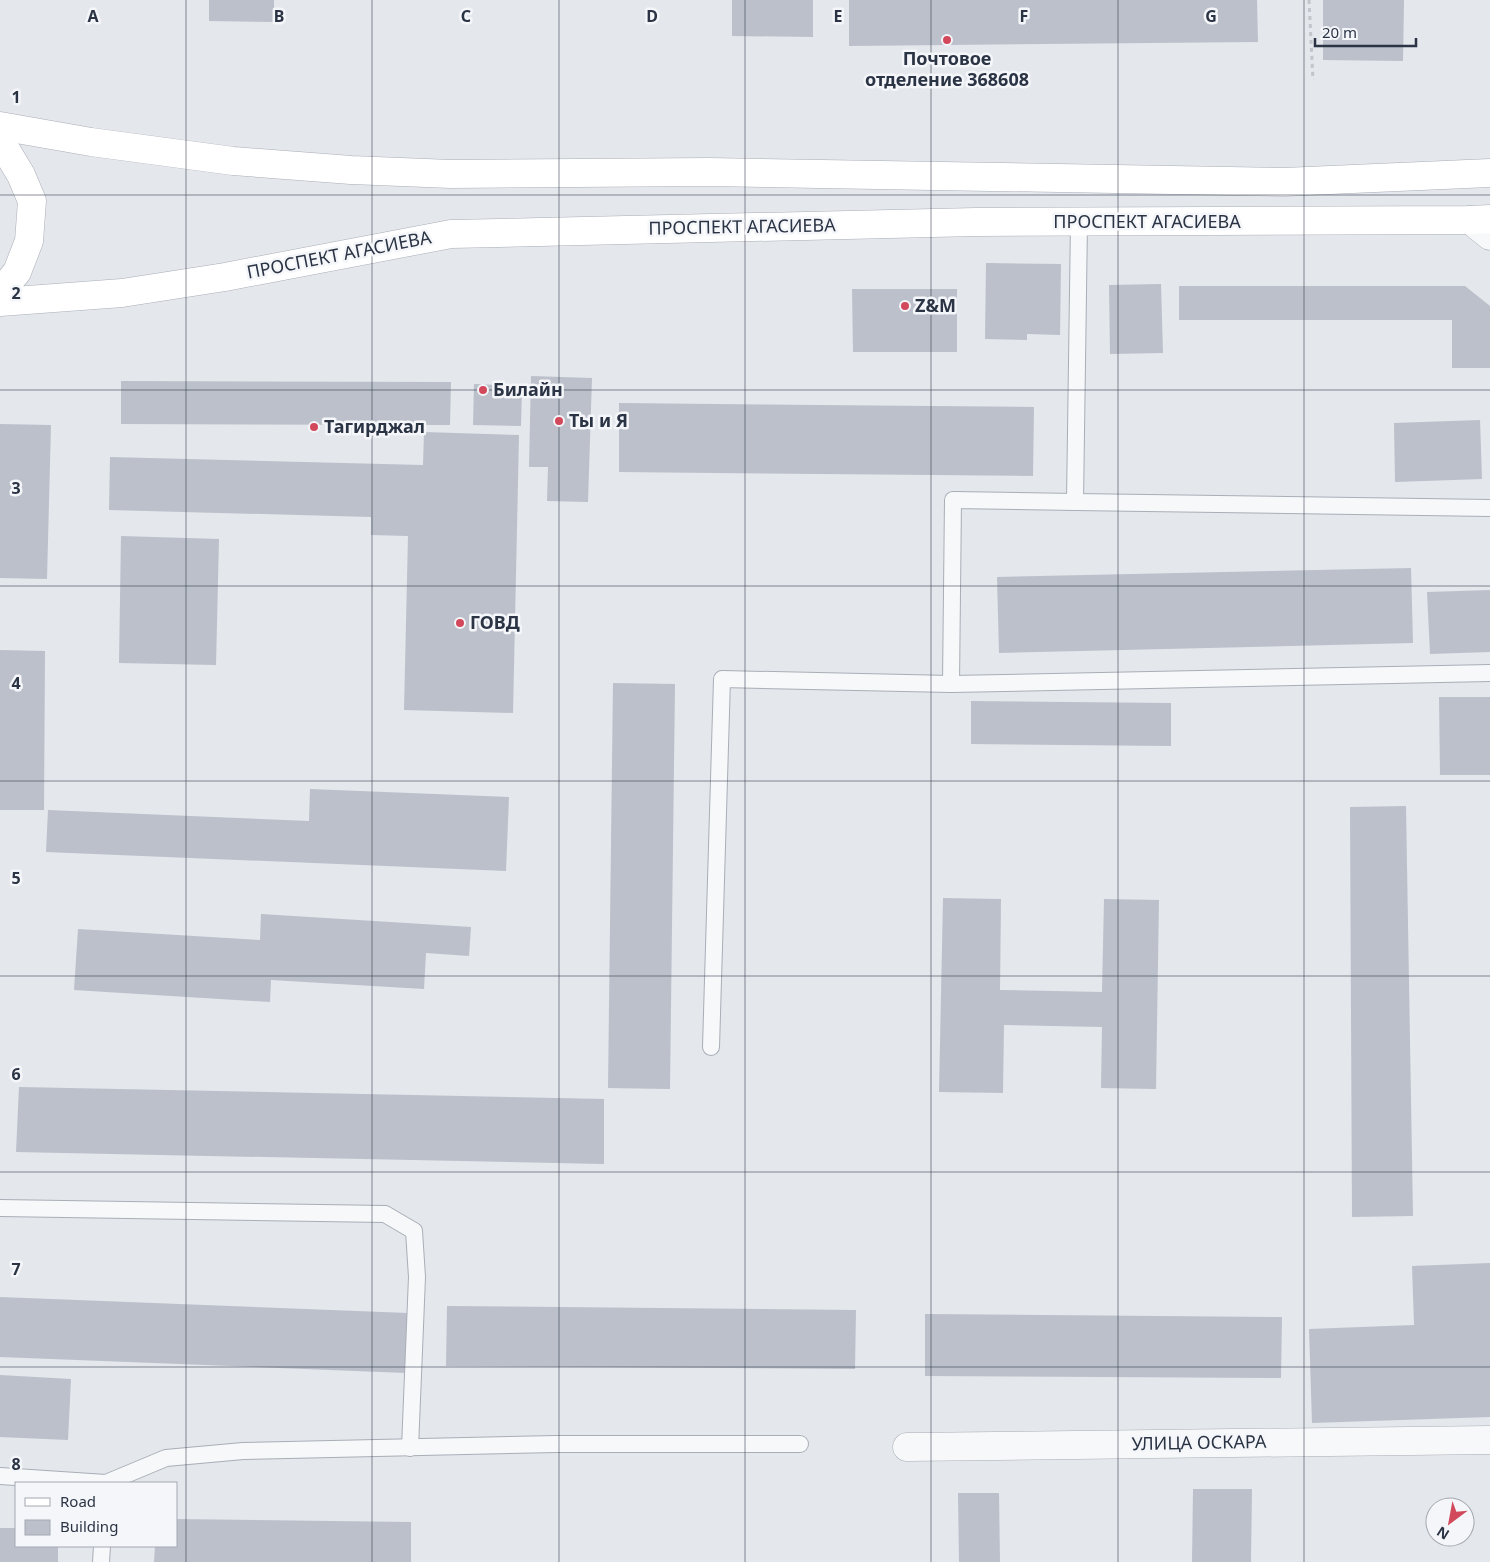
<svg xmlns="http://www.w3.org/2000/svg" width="1490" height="1562" viewBox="0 0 1490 1562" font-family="'Noto Sans',sans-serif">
	<rect width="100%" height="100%" fill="#e4e7ec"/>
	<g fill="#bbc0ca">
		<path d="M209,0H274V22L209,21Z"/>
		<path d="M732,0H813V37L732,36Z"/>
		<path d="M849,0H1257L1258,42L849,46Z"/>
		<path d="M1323,0H1404L1403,61L1323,60Z"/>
		<path d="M986,263L1061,264L1060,335L1027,334V340L985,339Z"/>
		<path d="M1161,284L1163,353L1110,354L1109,285Z"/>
		<path d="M1179,286H1465L1490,306V368H1452V320H1179Z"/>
		<path d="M852,289H957V352H853Z"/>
		<path d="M531,376L592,378L588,502L547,501L548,467H529Z"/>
		<path d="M121,381L451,382L450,425L121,424Z"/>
		<path d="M474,384L522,386L521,426L473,425Z"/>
		<path d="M619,403L1034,407L1033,476L619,472Z"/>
		<path d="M1480,420L1482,479L1395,482L1394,423Z"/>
		<path d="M0,424L51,425L47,579L0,578Z"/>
		<path d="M424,432L519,435L513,713L404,710L408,536L371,535V517L109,510L110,457L423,465Z"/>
		<path d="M121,536L219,539L216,665L119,663Z"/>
		<path d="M1411,568L1413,643L999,653L997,577Z"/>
		<path d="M1490,590V652L1430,654L1427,592Z"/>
		<path d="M0,650L45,651L44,810H0Z"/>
		<path d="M613,683L675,684L670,1089L608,1088Z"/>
		<path d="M1439,697H1490V775H1440Z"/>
		<path d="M971,701L1171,703V746L971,744Z"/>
		<path d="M310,789L509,797L506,871L46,852L48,810L309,821Z"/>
		<path d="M1406,806L1413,1216L1352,1217L1350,807Z"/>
		<path d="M943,898L1001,899L1000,990L1102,992L1104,899L1159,900L1156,1089L1101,1088L1102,1027L1004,1025L1003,1093L939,1092Z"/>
		<path d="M261,914L471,927L469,956L426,953L424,989L271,980L270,1002L74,990L78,929L260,940Z"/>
		<path d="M19,1087L604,1099V1164L16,1152Z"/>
		<path d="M1490,1263V1417L1312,1423L1309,1329L1414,1325L1412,1266Z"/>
		<path d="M0,1297L408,1313L406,1373L0,1357Z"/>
		<path d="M447,1306L856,1310L855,1369L446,1366Z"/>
		<path d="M925,1314L1282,1317L1281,1378L925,1376Z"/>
		<path d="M0,1375L71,1379L68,1440L0,1437Z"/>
		<path d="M1193,1489H1252L1251,1562H1192Z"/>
		<path d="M958,1493H999L1000,1562H959Z"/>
		<path d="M176,1519L411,1522V1562H154L155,1546H176Z"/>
		<path d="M0,1528H16V1546H58V1562H0Z"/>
	</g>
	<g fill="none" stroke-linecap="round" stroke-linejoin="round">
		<defs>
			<g id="service">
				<path d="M1075,502L1490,508"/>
				<path d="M951,684L1490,673"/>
				<path d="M711,1047L722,679L951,684L953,500L1075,502L1079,222"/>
				<path d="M0,1208L385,1214L414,1231L417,1277L410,1448"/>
				<path d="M0,1476L106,1483"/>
				<path d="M106,1483L166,1458L243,1451L556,1444H800"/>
				<path d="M101,1562L102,1546"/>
			</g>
			<g id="minor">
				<path d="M1470,220L1490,236"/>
				<path d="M907,1447L1490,1440"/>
			</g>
			<g id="secondary">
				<path d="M0,126L91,142L233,161L351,170L451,174L709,172L1284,182L1490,173"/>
				<path d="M0,140L21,175L32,201L29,241L17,272L0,292"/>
				<path d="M0,302L122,293L225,277L451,234L976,222L1470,220L1490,219"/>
			</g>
		</defs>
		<use href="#service" stroke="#a9aeb7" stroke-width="18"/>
		<use href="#minor" stroke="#a9aeb7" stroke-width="29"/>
		<use href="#secondary" stroke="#a9aeb7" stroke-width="29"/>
		<path stroke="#c2c5cb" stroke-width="3" stroke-dasharray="4 4" stroke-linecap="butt" d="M1309,0L1313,80"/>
		<use href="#service" stroke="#f7f8fa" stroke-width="16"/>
		<use href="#minor" stroke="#f7f8fa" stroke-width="28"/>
		<use href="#secondary" stroke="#fff" stroke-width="28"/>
	</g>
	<path fill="none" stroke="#2b3445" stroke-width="1" stroke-opacity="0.55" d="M186,0V1562M372,0V1562M559,0V1562M745,0V1562M931,0V1562M1118,0V1562M1304,0V1562M0,195H1490M0,390H1490M0,586H1490M0,781H1490M0,976H1490M0,1172H1490M0,1367H1490"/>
	<g fill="#d1495b" stroke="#f4f6f9" stroke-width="2">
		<circle cx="947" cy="40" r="5"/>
		<circle cx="905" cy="306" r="5"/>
		<circle cx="483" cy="390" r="5"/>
		<circle cx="559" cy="421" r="5"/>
		<circle cx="314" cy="427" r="5"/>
		<circle cx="460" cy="623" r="5"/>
	</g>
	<g text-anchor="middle" stroke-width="5" stroke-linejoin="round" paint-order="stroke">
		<g font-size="18" font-weight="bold" fill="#2b3445" stroke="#f4f6f9" text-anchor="start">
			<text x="947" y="65" text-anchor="middle">Почтовое<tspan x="947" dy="21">отделение 368608</tspan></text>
			<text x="915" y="312">Z&amp;M</text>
			<text x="493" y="396">Билайн</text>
			<text x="569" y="427">Ты и Я</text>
			<text x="324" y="433">Тагирджал</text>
			<text x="470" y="629">ГОВД</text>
		</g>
		<g font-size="18" fill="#2b3445" stroke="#f4f6f9">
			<text x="1147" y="228">ПРОСПЕКТ АГАСИЕВА</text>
			<text transform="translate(742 227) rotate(-1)" y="6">ПРОСПЕКТ АГАСИЕВА</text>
			<text transform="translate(339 255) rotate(-11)" y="6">ПРОСПЕКТ АГАСИЕВА</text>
			<text transform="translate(1199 1443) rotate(-1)" y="6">УЛИЦА ОСКАРА</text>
		</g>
	</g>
	<g font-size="16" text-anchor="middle" font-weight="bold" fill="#2b3445" stroke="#f4f6f9" stroke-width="5" stroke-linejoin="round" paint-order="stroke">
		<text x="93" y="22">A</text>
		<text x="279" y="22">B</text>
		<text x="466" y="22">C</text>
		<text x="652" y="22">D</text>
		<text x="838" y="22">E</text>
		<text x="1024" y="22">F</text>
		<text x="1211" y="22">G</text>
		<text x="16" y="103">1</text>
		<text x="16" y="299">2</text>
		<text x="16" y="494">3</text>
		<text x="16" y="689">4</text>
		<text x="16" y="884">5</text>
		<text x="16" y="1080">6</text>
		<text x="16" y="1275">7</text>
		<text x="16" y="1470">8</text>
	</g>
	<rect x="15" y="1482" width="162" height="65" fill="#f4f6f9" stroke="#a4a8b1"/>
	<rect x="25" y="1498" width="25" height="8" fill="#ffffff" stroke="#a4a8b1"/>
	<text x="60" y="1507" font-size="15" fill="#2b3445">Road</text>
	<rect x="25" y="1520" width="25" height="15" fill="#bbc0ca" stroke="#a4a8b1"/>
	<text x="60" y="1532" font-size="15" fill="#2b3445">Building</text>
	<g transform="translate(1450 1522) rotate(212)"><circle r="24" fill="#f4f6f9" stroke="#a4a8b1"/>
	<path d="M0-4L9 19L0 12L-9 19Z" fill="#d1495b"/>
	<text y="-8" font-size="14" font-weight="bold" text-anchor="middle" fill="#2b3445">N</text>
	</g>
	<path d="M1315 38v8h101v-8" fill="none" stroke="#2b3445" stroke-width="2.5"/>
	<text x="1322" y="38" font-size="15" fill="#2b3445" stroke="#f4f6f9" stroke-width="4" paint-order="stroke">20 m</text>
</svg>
